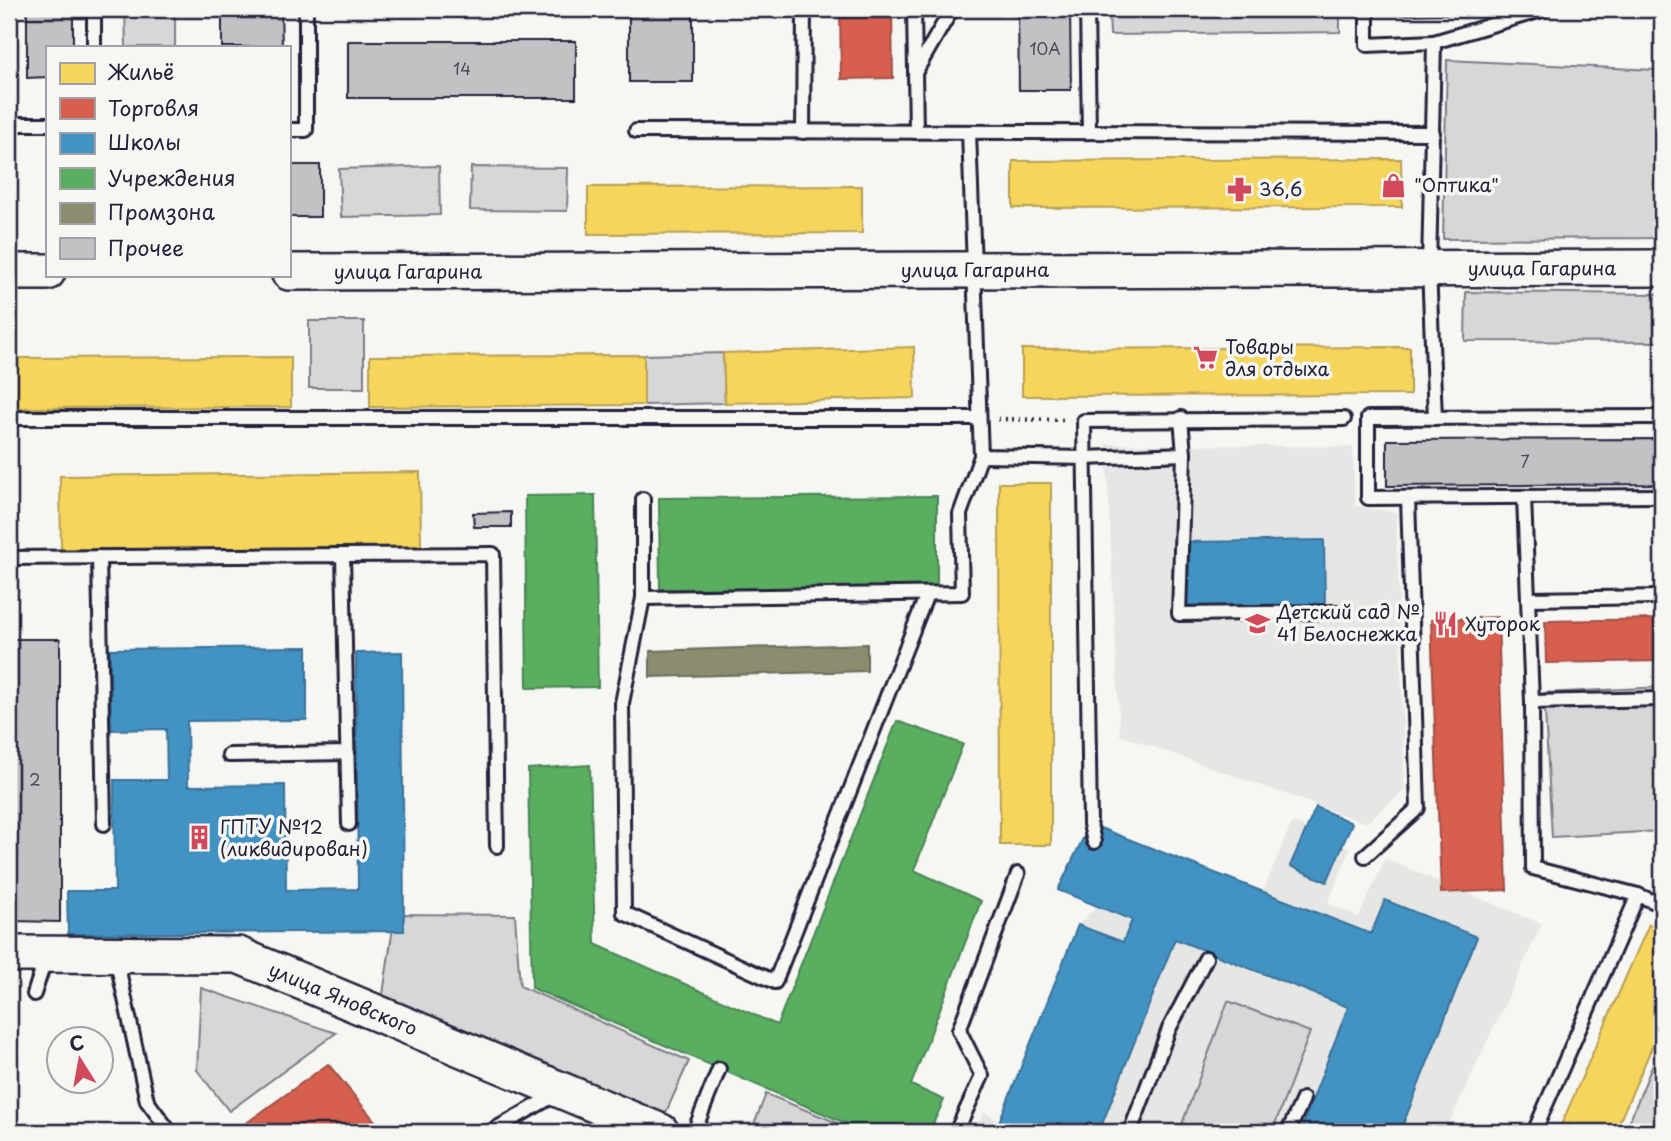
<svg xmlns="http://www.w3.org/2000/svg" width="1671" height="1141" viewBox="0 0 1671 1141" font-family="'Playpen Sans',sans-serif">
	<rect width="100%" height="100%" fill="#f6f6f2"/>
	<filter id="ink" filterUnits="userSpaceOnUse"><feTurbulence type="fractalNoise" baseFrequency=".0143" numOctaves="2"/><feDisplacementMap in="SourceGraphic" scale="14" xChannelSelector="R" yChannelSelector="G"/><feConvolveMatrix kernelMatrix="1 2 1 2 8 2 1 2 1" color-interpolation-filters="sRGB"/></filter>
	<g filter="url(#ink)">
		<g fill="#e6e6e4">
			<path d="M1106,444L1353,447L1355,506L1396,512L1405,790L1366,823L1120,735Z"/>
			<path d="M1292,822L1351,848L1328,903L1359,917L1385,859L1542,924L1445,1132H975L984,1112L999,1121L1078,925L1096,907L1064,885L1262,894Z"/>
		</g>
		<g fill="#d7d7d7" stroke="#7c7c89" stroke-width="2">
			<path d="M125,9H175V47H126Z"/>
			<path d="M1109,9H1340V32L1110,35Z"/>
			<path d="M1447,60L1655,70L1662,77V238L1443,239Z"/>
			<path d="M439,166L440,215L341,217L339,169Z"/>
			<path d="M471,167L568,168L567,211L470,210Z"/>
			<path d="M1466,292L1662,294V342L1465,341Z"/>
			<rect x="309" y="321" width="55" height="67"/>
			<path d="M723,353L725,403L644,405V355Z"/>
			<path d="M1662,687V831L1552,837L1544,693Z"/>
			<path d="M395,914L515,915L520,986L689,1061L662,1121L382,1001Z"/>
			<path d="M201,988L336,1033L229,1111L197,1070Z"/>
			<path d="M1228,1001L1310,1032L1272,1132H1179Z"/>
			<path d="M1662,1042V1132H1625Z"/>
			<path d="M766,1094L860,1132H751Z"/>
		</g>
		<g fill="#f6d55c" stroke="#b69f52" stroke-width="2">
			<path d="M1401,159L1402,207L1013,208V161Z"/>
			<path d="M862,186V233L588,234V187Z"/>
			<path d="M914,347L915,398L725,403L723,353Z"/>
			<path d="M1410,347V395L1022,396V349Z"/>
			<path d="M644,355V405L370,407V356Z"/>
			<path d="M291,357V407L17,408V358Z"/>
			<path d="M420,472L421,547L61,550L60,476Z"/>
			<path d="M999,483H1051V845H1000Z"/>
			<path d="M1649,924L1662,929V1024L1615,1132H1558Z"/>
		</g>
		<g fill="#d6604d" stroke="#a04d48" stroke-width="2">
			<path d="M840,9H892L893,78L841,79Z"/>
			<path d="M1498,617L1507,890L1441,893L1431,620Z"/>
			<path d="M1662,619V661L1546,663L1545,621Z"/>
			<path d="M328,1064L384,1132H234Z"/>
		</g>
		<g fill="#4393c3" stroke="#39719a" stroke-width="2">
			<path d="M1324,540L1325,606L1186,609L1185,542Z"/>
			<path d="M307,647V720L187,721L188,786L285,785L286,890L358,889L356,653L402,652L404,931L68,934L67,891H115L114,780H167L166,729L111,730L110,649Z"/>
			<path d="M1316,807L1352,823L1327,882L1290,866Z"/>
			<path d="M1090,824L1371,934L1385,900L1477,937L1400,1132H1300L1348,1007L1175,939L1099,1132H1025L999,1122L1078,925L1123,942L1132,920L1058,890Z"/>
		</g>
		<g fill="#5aae61" stroke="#498456" stroke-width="2">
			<path d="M595,495L598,687L527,688L525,496Z"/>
			<path d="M937,496V587L660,589L659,498Z"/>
			<path d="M897,721L963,744L914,870L981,901L911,1085L944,1100L929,1132H866L532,988L528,769L590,765L595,944L777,1025Z"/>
		</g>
		<path fill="#8c8c6e" stroke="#6c6c5f" stroke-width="2" d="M867,644V671L650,677V651Z"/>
		<g fill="#c2c2c4" stroke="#22223b" stroke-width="2">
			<path d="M27,9H73V47H47V77L27,78Z"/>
			<path d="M222,9H281L282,47H222Z"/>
			<rect x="629" y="9" width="64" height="73"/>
			<path d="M1018,9H1070L1071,90H1019Z"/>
			<path d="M1401,9H1452V14L1401,15Z"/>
			<rect x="348" y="41" width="228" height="57"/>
			<rect x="289" y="165" width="31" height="52"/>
			<path d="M1662,439V484L1387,486V440Z"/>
			<path d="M9,487H12L13,534H9Z"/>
			<path d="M511,512V527H474L473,513Z"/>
			<path d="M10,639H60V922L10,921Z"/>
		</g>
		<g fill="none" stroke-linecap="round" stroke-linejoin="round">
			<defs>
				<g id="lane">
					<path d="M914,9L916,132"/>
					<path d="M1087,9L1089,132"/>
					<path d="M1367,9V45L1434,42L1429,268L1435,418"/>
					<path d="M1434,42L1545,9"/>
					<path d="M94,47V9"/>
					<path d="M916,71L952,9"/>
					<path d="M9,124H47"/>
					<path d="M289,130H306V9"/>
					<path d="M636,131L1433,133"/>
					<path d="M803,132L804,9"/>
					<path d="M969,132L981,456L1085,458L1184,454"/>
					<path d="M1662,417L1368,418V498L1662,496"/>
					<path d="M9,418H979"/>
					<path d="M1181,418L1184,454L1179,614L1336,612"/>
					<path d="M1524,497L1532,702L1662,699"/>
					<path d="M643,499V598L622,703L624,913L775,982L927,594"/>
					<path d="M343,555L493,554L497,846"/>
					<path d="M99,557L104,824"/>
					<path d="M9,558L343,555L349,824"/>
					<path d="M643,598L962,593L960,514L981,456"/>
					<path d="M1528,599L1662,597"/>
					<path d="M1532,702L1533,868L1638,895"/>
					<path d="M229,755L348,753"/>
					<path d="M1094,842L1090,824L1084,421L1344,419"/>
					<path d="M1365,856L1418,808L1408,498"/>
					<path d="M116,957L147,1101L170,1132"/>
					<path d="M34,994L46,957"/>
					<path d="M490,1132L555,1095"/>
					<path d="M694,1132L719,1069"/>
					<path d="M956,1132L982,1076L959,1030L1018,874"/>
					<path d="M1130,1132L1169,1029L1206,958"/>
					<path d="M1288,1132L1303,1099"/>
					<path d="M1534,1132L1638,895L1662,905"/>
				</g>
				<g id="secondary">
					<path d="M9,272H47"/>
					<path id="s1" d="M289,272L1662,268"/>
					<path id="s2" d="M9,954L238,955L661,1132"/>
				</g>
			</defs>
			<use href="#lane" stroke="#22223b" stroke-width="18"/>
			<use href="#secondary" stroke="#22223b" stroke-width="40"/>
			<path stroke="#22223b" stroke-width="4.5" stroke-dasharray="2 5" stroke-linecap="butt" d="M998,419L1066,420"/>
			<use href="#lane" stroke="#f6f6f2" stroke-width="12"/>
			<use href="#secondary" stroke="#f6f6f2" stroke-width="35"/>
		</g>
	</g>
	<defs>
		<symbol id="shop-bare" viewBox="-9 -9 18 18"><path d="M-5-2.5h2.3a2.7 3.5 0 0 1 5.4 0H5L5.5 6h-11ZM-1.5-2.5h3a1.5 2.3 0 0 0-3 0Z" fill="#d1495b" stroke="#f6f6f2" stroke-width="2.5" paint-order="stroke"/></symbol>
		<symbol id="pharmacy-bare" viewBox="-9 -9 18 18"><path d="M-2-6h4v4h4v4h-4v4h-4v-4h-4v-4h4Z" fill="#d1495b" stroke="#f6f6f2" stroke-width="2.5" paint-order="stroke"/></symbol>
		<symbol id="supermarket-bare" viewBox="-9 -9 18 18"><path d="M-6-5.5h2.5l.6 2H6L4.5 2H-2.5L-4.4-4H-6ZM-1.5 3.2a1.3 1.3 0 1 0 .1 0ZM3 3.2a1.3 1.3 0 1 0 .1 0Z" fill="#d1495b" stroke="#f6f6f2" stroke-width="2.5" paint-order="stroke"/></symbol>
		<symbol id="school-bare" viewBox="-9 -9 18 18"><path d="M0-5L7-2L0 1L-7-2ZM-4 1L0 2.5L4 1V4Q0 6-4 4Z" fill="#d1495b" stroke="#f6f6f2" stroke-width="2.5" paint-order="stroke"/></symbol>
		<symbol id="restaurant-bare" viewBox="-9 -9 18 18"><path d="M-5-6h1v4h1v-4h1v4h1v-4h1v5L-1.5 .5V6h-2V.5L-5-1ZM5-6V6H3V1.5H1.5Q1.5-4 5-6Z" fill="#d1495b" stroke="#f6f6f2" stroke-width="2.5" paint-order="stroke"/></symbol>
		<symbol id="building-bare" viewBox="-9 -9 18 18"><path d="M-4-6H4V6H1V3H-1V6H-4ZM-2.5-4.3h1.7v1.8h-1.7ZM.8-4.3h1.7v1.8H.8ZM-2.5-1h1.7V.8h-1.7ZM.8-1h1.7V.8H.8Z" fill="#d1495b" stroke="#f6f6f2" stroke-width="2.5" paint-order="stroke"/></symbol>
	</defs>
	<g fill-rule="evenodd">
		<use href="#shop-bare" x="1376" y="168" width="35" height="35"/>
		<use href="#pharmacy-bare" x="1222" y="172" width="35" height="35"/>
		<use href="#supermarket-bare" x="1188" y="340" width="35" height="35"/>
		<use href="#school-bare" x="1240" y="606" width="35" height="35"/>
		<use href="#restaurant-bare" x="1428" y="606" width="35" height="35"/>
		<use href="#building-bare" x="182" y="820" width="35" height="35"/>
	</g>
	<g text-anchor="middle" stroke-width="7" stroke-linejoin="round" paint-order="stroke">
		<g font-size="16" fill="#4a4a5d">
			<text x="1045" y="55">10А</text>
			<text x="462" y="75">14</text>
			<text x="1525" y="468">7</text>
			<text x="35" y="786">2</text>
		</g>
		<g font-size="19" fill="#22223b" stroke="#f6f6f2" text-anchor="start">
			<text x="1414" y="192">"Оптика"</text>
			<text x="1259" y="196">36,6</text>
			<text x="1225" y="354">Товары<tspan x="1225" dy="22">для отдыха</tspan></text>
			<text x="1277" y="619">Детский сад №<tspan x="1277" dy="22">41 Белоснежка</tspan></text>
			<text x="1465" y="631">Хуторок</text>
			<text x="220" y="834">ГПТУ №12<tspan x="220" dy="22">(ликвидирован)</tspan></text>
		</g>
		<g font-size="19" fill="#22223b" stroke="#f6f6f2">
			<text dy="7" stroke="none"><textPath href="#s1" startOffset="1253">улица Гагарина</textPath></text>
			<text dy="7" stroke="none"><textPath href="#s1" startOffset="686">улица Гагарина</textPath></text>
			<text dy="7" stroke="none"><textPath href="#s1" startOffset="119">улица Гагарина</textPath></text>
			<text dy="7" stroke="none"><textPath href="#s2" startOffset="343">улица Яновского</textPath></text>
		</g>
	</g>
	<rect width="1671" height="1141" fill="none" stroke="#f6f6f2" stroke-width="35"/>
	<rect x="18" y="18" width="1636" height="1106" fill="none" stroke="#22223b" stroke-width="2.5" filter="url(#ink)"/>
	<rect x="46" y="46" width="245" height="231" fill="#f6f6f2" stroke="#a1a1a9" stroke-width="2"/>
	<rect x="60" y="63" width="35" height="21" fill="#f6d55c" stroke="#a1a1a9" stroke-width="2"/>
	<text x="108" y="80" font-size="21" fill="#22223b">Жильё</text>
	<rect x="60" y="98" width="35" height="21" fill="#d6604d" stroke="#a1a1a9" stroke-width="2"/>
	<text x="108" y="116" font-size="21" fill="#22223b">Торговля</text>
	<rect x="60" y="133" width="35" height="21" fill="#4393c3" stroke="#a1a1a9" stroke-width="2"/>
	<text x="108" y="150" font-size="21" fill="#22223b">Школы</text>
	<rect x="60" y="168" width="35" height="21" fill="#5aae61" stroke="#a1a1a9" stroke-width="2"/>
	<text x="108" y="186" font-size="21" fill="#22223b">Учреждения</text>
	<rect x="60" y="203" width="35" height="21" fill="#8c8c6e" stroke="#a1a1a9" stroke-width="2"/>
	<text x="108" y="220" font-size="21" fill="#22223b">Промзона</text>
	<rect x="60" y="238" width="35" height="21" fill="#c2c2c4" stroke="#a1a1a9" stroke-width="2"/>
	<text x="108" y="256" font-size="21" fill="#22223b">Прочее</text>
	<g transform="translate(80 1060) rotate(349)"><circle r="33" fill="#f6f6f2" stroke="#a1a1a9" stroke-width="2"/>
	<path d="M0-5L12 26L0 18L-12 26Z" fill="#d1495b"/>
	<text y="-10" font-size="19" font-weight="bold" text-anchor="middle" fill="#22223b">С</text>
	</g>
</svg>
